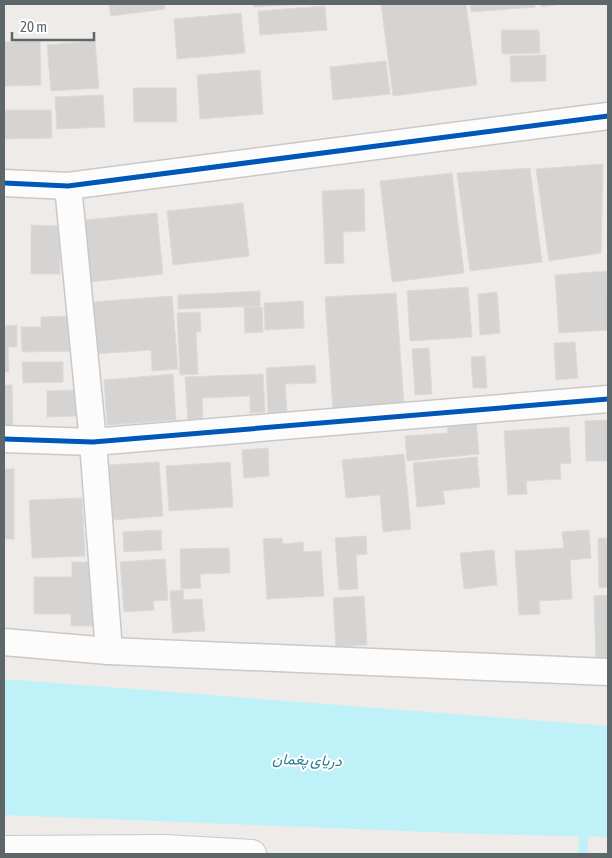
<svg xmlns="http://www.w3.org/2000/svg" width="612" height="858" viewBox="0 0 612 858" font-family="'Asap Condensed',Vazirmatn,sans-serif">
	<rect width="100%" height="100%" fill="#eeebe9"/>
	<path fill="#bef2f8" d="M4,679L608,726V837L481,834L4,815Z"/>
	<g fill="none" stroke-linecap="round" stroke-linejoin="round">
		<path stroke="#bef2f8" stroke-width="9" d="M583,854L584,825"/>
	</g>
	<g fill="#d6d3d3" stroke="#dedad8">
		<path d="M109,4H164L165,9L111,16Z"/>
		<path d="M254,4H303L254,7Z"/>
		<path d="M381,4H466L477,85L393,96Z"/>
		<path d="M470,4H534L535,7L471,12Z"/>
		<path d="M541,4H563L541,7Z"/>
		<path d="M325,6L327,30L260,35L258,11Z"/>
		<path d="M241,13L245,53L177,59L174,19Z"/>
		<path d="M501,30H539L540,53L502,54Z"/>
		<path d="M40,41L41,85L4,86V42Z"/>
		<path d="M95,41L99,88L51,91L47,45Z"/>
		<path d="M546,55V81L511,82L510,56Z"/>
		<path d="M386,61L390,94L333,100L330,67Z"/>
		<path d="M260,70L263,114L200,119L197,75Z"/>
		<path d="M133,88H176L177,122H134Z"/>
		<path d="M103,95L105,127L57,129L55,97Z"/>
		<path d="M4,110H51L52,138L4,139Z"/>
		<path d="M603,164L601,253L549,261L536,169Z"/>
		<path d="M530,168L542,262L470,271L457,173Z"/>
		<path d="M452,173L464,273L392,282L380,181Z"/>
		<path d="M364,189L365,231L343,232L344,263L325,264L322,191Z"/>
		<path d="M243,203L249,256L173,265L167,211Z"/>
		<path d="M157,213L163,274L90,282L84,220Z"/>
		<path d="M31,225L60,226V274H31Z"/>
		<path d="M607,271L608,330L559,333L555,275Z"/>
		<path d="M468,287L472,337L410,341L407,291Z"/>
		<path d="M260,291V306L178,309V295Z"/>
		<path d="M497,292L500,333L480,335L478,294Z"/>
		<path d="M396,293L404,405L333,410L325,297Z"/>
		<path d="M172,296L178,369L152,371L151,350L95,354L91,302Z"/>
		<path d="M303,301L304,328L265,330L264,303Z"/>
		<path d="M244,307H262L263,332L245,333Z"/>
		<path d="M200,312L201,332H196L198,374L180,375L177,313Z"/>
		<path d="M74,316L75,351L22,352L21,327H41V317Z"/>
		<path d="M17,325V347H8L9,372H4V326Z"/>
		<path d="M575,342L578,378L556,380L554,343Z"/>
		<path d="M429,348L432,394L415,395L412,349Z"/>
		<path d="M485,356L487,388H473L471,357Z"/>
		<path d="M22,362H63V382L23,383Z"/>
		<path d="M315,365L316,383L285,384L287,412L268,413L266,368Z"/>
		<path d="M173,374L176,420L107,425L104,380Z"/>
		<path d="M263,374L265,412L250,413V396L202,398L203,420L188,421L185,377Z"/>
		<path d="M4,385H12L13,437H4Z"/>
		<path d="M76,390V416L47,417V391Z"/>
		<path d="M476,419L479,454L407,461L405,436L448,433L447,422Z"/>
		<path d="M608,420V461H586L585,421Z"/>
		<path d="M569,427L571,463L560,464L561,479L526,481L527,494L508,495L504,431Z"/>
		<path d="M268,448L269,476L244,478L242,450Z"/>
		<path d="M404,454L411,529L383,532L380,495L346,498L342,460Z"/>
		<path d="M477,457L480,487L443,491L445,504L417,507L413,463Z"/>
		<path d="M159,462L163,516L113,520L109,465Z"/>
		<path d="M230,462L233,507L169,511L166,466Z"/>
		<rect x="4" y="469" width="10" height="70"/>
		<path d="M82,498L85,556L32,558L29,500Z"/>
		<path d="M161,530L162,550L124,552L123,532Z"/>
		<path d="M589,530L591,558L570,560L572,599L539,601L540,614L519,615L515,551L564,548L562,532Z"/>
		<path d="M366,536L367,554L356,555L358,589L339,590L335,538Z"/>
		<path d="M282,538L283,544L303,542L304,552L321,551L324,596L267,599L263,539Z"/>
		<path d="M598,538H608V587L599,588Z"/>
		<path d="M229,548L230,573L200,574L201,588L181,589L180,549Z"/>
		<path d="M494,550L497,585L464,589L460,553Z"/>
		<path d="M165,559L168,600L153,601L154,610L124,612L120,562Z"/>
		<path d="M72,562H96V626H71V614H34V577H72Z"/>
		<path d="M183,590L184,600L202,599L205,631L173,633L170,591Z"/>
		<path d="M608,595V661H596L594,596Z"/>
		<path d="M364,596L367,645L336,647L333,598Z"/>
	</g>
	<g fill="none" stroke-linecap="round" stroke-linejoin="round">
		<defs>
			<g id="street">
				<path d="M4,183L68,186L608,116"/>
				<path d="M68,186L93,442L109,651"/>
				<path d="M4,439L93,442L608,399"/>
				<path d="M4,642L109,651L608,672"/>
			</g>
			<path id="secondary" d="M4,850L165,849L252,854"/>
		</defs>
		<use href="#street" stroke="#c9c9c9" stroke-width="29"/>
		<use href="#secondary" stroke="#c8c9c9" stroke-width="30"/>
		<use href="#street" stroke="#fcfcfc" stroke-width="26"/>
		<use href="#secondary" stroke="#fcfcfc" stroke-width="28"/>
		<defs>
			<g id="cycleway">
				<path d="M4,183L68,186L608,116"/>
				<path d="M4,439L93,442L608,399"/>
			</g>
		</defs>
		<use href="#cycleway" stroke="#fff" stroke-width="8"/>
		<use href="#cycleway" stroke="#0057b8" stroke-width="5"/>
	</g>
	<g text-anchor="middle" stroke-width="4" stroke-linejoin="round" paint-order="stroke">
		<g font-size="15" font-style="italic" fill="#2e7c8e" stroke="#fff">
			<text transform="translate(307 760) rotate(2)" y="5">دریای پغمان</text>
		</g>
	</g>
	<rect width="612" height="858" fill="none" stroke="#5d6668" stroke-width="10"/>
	<path d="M12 32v8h82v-8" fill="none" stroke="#5d6668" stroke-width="2.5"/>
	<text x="20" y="32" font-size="15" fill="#5d6668" stroke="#ffffff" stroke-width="4" paint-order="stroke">20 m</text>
</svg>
